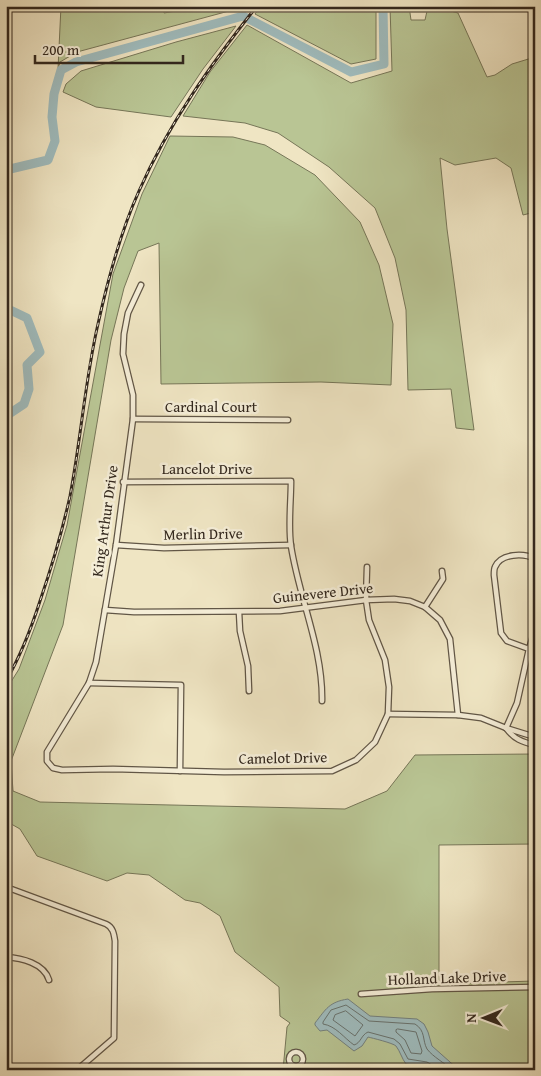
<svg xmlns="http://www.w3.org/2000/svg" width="541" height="1076" viewBox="0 0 541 1076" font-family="'Gentium Book Plus',serif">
	<rect width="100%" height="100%" fill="#efe5c3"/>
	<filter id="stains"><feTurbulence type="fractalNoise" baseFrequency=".004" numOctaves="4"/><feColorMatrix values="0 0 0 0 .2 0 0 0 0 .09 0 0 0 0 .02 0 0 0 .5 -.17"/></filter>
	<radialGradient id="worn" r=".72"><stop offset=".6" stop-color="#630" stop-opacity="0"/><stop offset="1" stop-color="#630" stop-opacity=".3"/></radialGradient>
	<g fill="#b9c594" stroke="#767658">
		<path d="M61,6H164V13L205,6H250L246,12L229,11L77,52L60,62L58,69Z"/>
		<path d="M261,6H376V59L351,64L255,14Z"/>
		<path d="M390,6H409L411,20H425L427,11L436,7L458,13L487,77L495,75L512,64L535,57V212L523,215L511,168L496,158L455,165L440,158L447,229L474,430L456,428L451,389L408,390L406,310L395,258L375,208L329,167L278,133L245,123L183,116L210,72L247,25L351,83L392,71Z"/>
		<path d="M236,26L203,69L171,117L96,107L63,92L66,84L81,71L176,42Z"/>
		<path d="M170,136L233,137L265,145L315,175L360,222L379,265L393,324L391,385L321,382L161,384L159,243L138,251L124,288L111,340L63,625L11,761L13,791L40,802L345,809L387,791L415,755L535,754V844L439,845V984L534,981L533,1070H283L287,1027L290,1023L280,1016L279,987L235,952L220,916L200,903L185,900L149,875L127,873L107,881L37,856L20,829L6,821V690L19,669L45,600L67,525L113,274L142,194Z"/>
	</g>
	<path fill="#9fbcbe" stroke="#73807e" d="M348,999L370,1016L417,1019L424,1024L428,1032L432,1046L459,1070H431L426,1067L406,1064C402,1059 400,1051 396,1046C393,1043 372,1038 368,1037L362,1046L354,1051L327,1030L320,1031L315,1025V1023C326,1009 329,1002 348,999Z"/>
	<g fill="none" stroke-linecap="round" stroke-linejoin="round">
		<g stroke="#68726e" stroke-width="1">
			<path d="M346,1011L363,1025L355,1036L333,1020L335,1015Z"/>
			<path d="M398,1029L416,1032L422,1051L421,1054L411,1053L405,1040L396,1032V1030Z"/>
			<path d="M433,1070L432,1065L427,1062L408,1059L400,1044L394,1039L368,1032C361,1035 361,1043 354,1045C344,1038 336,1026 323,1024V1022L331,1010L346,1005L369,1021L415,1024C426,1031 422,1040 427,1049C433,1057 445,1063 452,1070"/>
		</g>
		<g stroke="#9fbcbe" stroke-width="9">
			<path d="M6,170L48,160L55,141L52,117L54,94L61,70L76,62L243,16L351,72L384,64L383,6"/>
			<path d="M6,308L27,318L40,352L27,365L29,389L24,404L6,416"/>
		</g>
		<defs>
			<g id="street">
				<path d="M141,285L128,313L124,334L123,354L133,395V419L116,545L96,662L89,683L47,752V761L53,768L62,770L113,769L224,772L332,771L356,760L375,742L388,714L389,687L385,660L369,620L366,600L367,567"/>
				<path d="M133,419L288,420"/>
				<path d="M123,482L291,481C291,502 288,526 291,546C299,598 323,648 322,701"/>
				<path d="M116,545L164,548L291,545"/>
				<path d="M425,607L443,579L442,571"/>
				<path d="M105,610L134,612L280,611L366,600L394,599L410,601L425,607L440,620L450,639L458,715"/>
				<path d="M239,612L240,631L248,666L249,691"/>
				<path d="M529,649L507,641L501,633L494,575C494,572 494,569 495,567C501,553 524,553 535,559"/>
				<path d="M89,683L181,685L180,771"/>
				<path d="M388,714L458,715L481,718L506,728L535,737"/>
				<path d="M506,728L517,703L529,649L535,629"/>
				<path d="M506,728C514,739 522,742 535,745"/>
				<path d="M6,887L106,924C113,927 114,934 115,941L114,1038L77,1070"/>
				<path d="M6,957C21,958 44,963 49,980"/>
				<path d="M361,994L432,989L535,987"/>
				<path d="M6,1036L8,1037"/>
				<circle cx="296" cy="1059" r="7"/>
			</g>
		</defs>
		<use href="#street" stroke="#615646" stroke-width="7"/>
		<use href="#street" stroke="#f5eed8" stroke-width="4.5"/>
		<defs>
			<path id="rail" d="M6,681C21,655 31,629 40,601C52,566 62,532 70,496C81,439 85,380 98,324C108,279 120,233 139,191C169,123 211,64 257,6"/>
		</defs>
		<use href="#rail" stroke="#32271d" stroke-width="3"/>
		<use href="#rail" stroke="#f5eed8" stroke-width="1" stroke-dasharray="4" stroke-linecap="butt"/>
	</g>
	<g text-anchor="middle" stroke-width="5" stroke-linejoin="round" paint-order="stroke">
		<g font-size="15" fill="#32271d" stroke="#f5eed8">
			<text x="211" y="412">Cardinal Court</text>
			<text x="207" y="474">Lancelot Drive</text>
			<text transform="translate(105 521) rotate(-82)" y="5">King Arthur Drive</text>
			<text transform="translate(203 534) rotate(-1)" y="5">Merlin Drive</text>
			<text transform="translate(323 593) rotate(-6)" y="5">Guinevere Drive</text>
			<text transform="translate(283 758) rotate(-1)" y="5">Camelot Drive</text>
			<text transform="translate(447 978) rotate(-2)" y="5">Holland Lake Drive</text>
		</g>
	</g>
	<rect width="541" height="1076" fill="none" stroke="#efe5c3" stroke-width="25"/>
	<rect x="8" y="8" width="526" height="1061" fill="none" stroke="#32271d" stroke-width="2.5"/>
	<rect x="12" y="12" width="516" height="1051" fill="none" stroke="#32271d"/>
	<g transform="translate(484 1018) rotate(269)" stroke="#f5eed8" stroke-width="4" paint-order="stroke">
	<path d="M0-4L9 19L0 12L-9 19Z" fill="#32271d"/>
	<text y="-8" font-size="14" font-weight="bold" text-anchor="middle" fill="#32271d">N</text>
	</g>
	<path d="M35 55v8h148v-8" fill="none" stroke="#32271d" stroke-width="2.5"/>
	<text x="42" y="55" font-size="15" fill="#32271d" stroke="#f5eed8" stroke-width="4" paint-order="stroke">200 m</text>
	<rect width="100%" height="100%" filter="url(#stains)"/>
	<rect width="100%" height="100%" fill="url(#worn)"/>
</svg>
